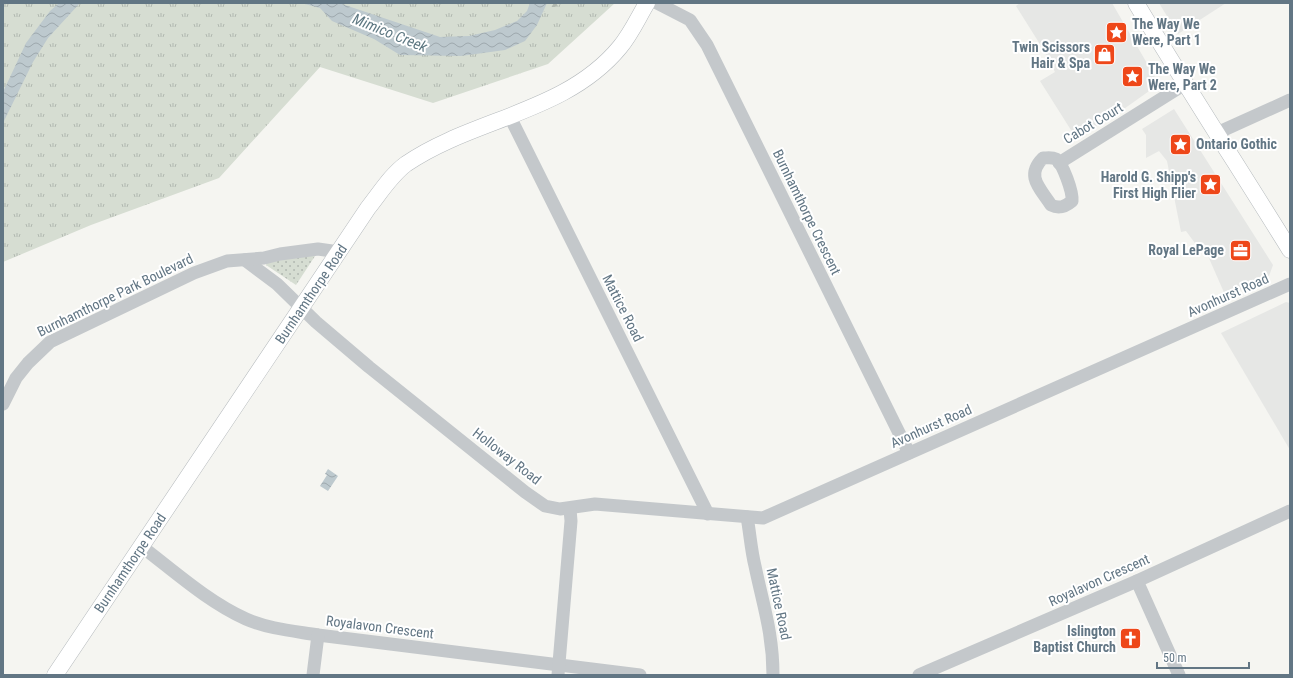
<svg xmlns="http://www.w3.org/2000/svg" width="1293" height="678" viewBox="0 0 1293 678" font-family="'Roboto Condensed',sans-serif">
	<defs>
		<pattern id="grass-tufts" width="24" height="20" patternUnits="userSpaceOnUse"><rect width="24" height="20" fill="#d6ddd2"/><path d="M3 7l-1-3M5 7V3M7 7l1-3M15 17l-1-3M17 17v-4M19 17l1-3" fill="none" stroke="#b1b8b0"/></pattern>
		<pattern id="forest-firs" width="22" height="20" patternUnits="userSpaceOnUse"><rect width="22" height="20" fill="#d6ddd2"/><path d="M5 1l3.5 6h-7zM16 11l3.5 6h-7z" fill="#b1b8b0"/></pattern>
		<pattern id="park-dots" width="8" height="8" patternUnits="userSpaceOnUse"><rect width="8" height="8" fill="#d6ddd2"/><path d="M2 2h.1M6 6h.1" fill="none" stroke="#b1b8b0" stroke-width="1.8" stroke-linecap="round"/></pattern>
		<pattern id="water-waves" width="16" height="10" patternUnits="userSpaceOnUse"><rect width="16" height="10" fill="#bdc9ce"/><path d="M0 5q4-4 8 0t8 0" fill="none" stroke="#9da8ad"/></pattern>
	</defs>
	<rect width="100%" height="100%" fill="#f5f5f1"/>
	<g fill="#e6e7e5">
		<path d="M1020,3H1112L1159,84L1121,111L1076,138L1040,81L1055,72L1043,49L1016,6Z"/>
		<path d="M1159,3H1226L1178,34Z"/>
		<path d="M1174,109L1273,265L1269,276L1226,297L1208,256L1203,254L1186,231L1181,232L1167,161L1159,151L1146,158V135L1142,129Z"/>
		<path d="M1286,302L1290,303V450L1221,333Z"/>
	</g>
	<path fill="url(#grass-tufts)" d="M3,3H615L548,64L433,103L320,67L219,178L91,225L3,262Z"/>
	<path fill="url(#forest-firs)" d="M516,3H562L545,12Z"/>
	<path fill="url(#park-dots)" d="M319,250L296,285L266,265L269,256Z"/>
	<g fill="url(#water-waves)">
		<path d="M59,3H80L48,38L33,62L3,123V92L26,43L50,11Z"/>
		<path d="M301,3H339L440,37L469,36L495,30L517,21L527,11L530,3H547L537,25L525,41L505,50L461,56L400,55L374,39L332,21L320,8Z"/>
		<path d="M328,469L338,476L328,491L320,486L327,475L325,474Z"/>
	</g>
	<g fill="none" stroke-linecap="round" stroke-linejoin="round">
		<defs>
			<g id="major">
				<path d="M1136,3C1186,86 1239,168 1290,250"/>
				<path d="M55,675L368,208C380,193 391,175 406,164C473,118 566,113 620,47C631,34 638,18 647,3"/>
			</g>
		</defs>
		<use href="#major" stroke="#b5babd" stroke-width="17"/>
		<g stroke="#c4c8cb" stroke-width="13">
			<path d="M657,3L690,20L707,45L909,453"/>
			<path d="M510,117L708,514"/>
			<path d="M1217,133L1290,100"/>
			<path d="M1043,158C1047,158 1052,157 1056,159C1063,164 1073,192 1072,201C1065,207 1059,209 1051,205C1040,188 1025,176 1043,158Z"/>
			<path d="M1059,163L1185,84"/>
			<path d="M245,260L277,284L316,322L369,367L525,492L545,506L560,509L595,504L763,518L1290,284"/>
			<path d="M3,404L16,378L28,363L50,342L194,273L227,261L264,258L280,254L318,249L339,252"/>
			<path d="M747,517C750,533 751,550 755,566C763,605 773,633 773,675"/>
			<path d="M141,546C174,571 208,602 246,619C269,629 294,631 318,635L640,675"/>
			<path d="M1137,581L1179,675"/>
			<path d="M313,675L318,635"/>
			<path d="M558,675L571,521L570,509"/>
			<path d="M919,675L1137,581L1290,511"/>
		</g>
		<use href="#major" stroke="#fff" stroke-width="16"/>
	</g>
	<defs>
		<symbol id="sight-square" viewBox="-11 -11 22 22"><rect x="-9" y="-9" width="18" height="18" rx="4" fill="#ee4719" stroke="#fff"/><path d="M0-6L1.8-2.2L6-1.7L2.9 1.2L3.7 5.4L0 3.3L-3.7 5.4L-2.9 1.2L-6-1.7L-1.8-2.2Z" fill="#fff"/></symbol>
		<symbol id="shop-square" viewBox="-11 -11 22 22"><rect x="-9" y="-9" width="18" height="18" rx="4" fill="#ee4719" stroke="#fff"/><path d="M-5-2.5h2.3a2.7 3.5 0 0 1 5.4 0H5L5.5 6h-11ZM-1.5-2.5h3a1.5 2.3 0 0 0-3 0Z" fill="#fff"/></symbol>
		<symbol id="office-square" viewBox="-11 -11 22 22"><rect x="-9" y="-9" width="18" height="18" rx="4" fill="#ee4719" stroke="#fff"/><path d="M-6-3h4V-5.5h4V-3h4V5H-6ZM-1-4.5V-3h2v-1.5ZM-6 0V1H6V0Z" fill="#fff"/></symbol>
		<symbol id="church-square" viewBox="-11 -11 22 22"><rect x="-9" y="-9" width="18" height="18" rx="4" fill="#ee4719" stroke="#fff"/><path d="M-1.2-6h2.4v3.5h3.3v2.4h-3.3V6h-2.4V-.1h-3.3v-2.4h3.3Z" fill="#fff"/></symbol>
	</defs>
	<g fill-rule="evenodd">
		<use href="#sight-square" x="1104" y="20" width="25" height="25"/>
		<use href="#shop-square" x="1092" y="42" width="25" height="25"/>
		<use href="#sight-square" x="1120" y="64" width="25" height="25"/>
		<use href="#sight-square" x="1168" y="132" width="25" height="25"/>
		<use href="#sight-square" x="1198" y="172" width="25" height="25"/>
		<use href="#office-square" x="1228" y="238" width="25" height="25"/>
		<use href="#church-square" x="1118" y="626" width="25" height="25"/>
	</g>
	<g text-anchor="middle" stroke-width="4" stroke-linejoin="round" paint-order="stroke">
		<g font-size="14" font-weight="bold" fill="#627684" stroke="#fff" text-anchor="end">
			<text x="1132" y="29" text-anchor="start">The Way We<tspan x="1132" dy="16">Were, Part 1</tspan></text>
			<text x="1090" y="52">Twin Scissors<tspan x="1090" dy="16">Hair &amp; Spa</tspan></text>
			<text x="1148" y="74" text-anchor="start">The Way We<tspan x="1148" dy="16">Were, Part 2</tspan></text>
			<text x="1196" y="149" text-anchor="start">Ontario Gothic</text>
			<text x="1196" y="182">Harold G. Shipp's<tspan x="1196" dy="16">First High Flier</tspan></text>
			<text x="1224" y="255">Royal LePage</text>
			<text x="1116" y="636">Islington<tspan x="1116" dy="16">Baptist Church</tspan></text>
		</g>
		<g font-size="14" fill="#627684" stroke="#fff">
			<text transform="translate(1093 123) rotate(-31)" y="5">Cabot Court</text>
			<text transform="translate(807 212) rotate(64)" y="5">Burnhamthorpe Crescent</text>
			<text transform="translate(311 294) rotate(-56)" y="5">Burnhamthorpe Road</text>
			<text transform="translate(115 295) rotate(-26)" y="5">Burnhamthorpe Park Boulevard</text>
			<text transform="translate(1228 295) rotate(-24)" y="5">Avonhurst Road</text>
			<text transform="translate(623 308) rotate(63)" y="5">Mattice Road</text>
			<text transform="translate(931 426) rotate(-24)" y="5">Avonhurst Road</text>
			<text transform="translate(507 456) rotate(38)" y="5">Holloway Road</text>
			<text transform="translate(130 563) rotate(-56)" y="5">Burnhamthorpe Road</text>
			<text transform="translate(1099 580) rotate(-24)" y="5">Royalavon Crescent</text>
			<text transform="translate(779 604) rotate(78)" y="5">Mattice Road</text>
			<text transform="translate(380 627) rotate(7)" y="5">Royalavon Crescent</text>
		</g>
		<g font-size="15" font-style="italic" fill="#5e7882" stroke="#fff">
			<text transform="translate(390 33) rotate(22)" y="5">Mimico Creek</text>
		</g>
	</g>
	<rect width="1293" height="678" fill="none" stroke="#627684" stroke-width="8"/>
	<path d="M1157 662v6h92v-6" fill="none" stroke="#627684" stroke-width="2"/>
	<text x="1163" y="662" font-size="12" fill="#627684" stroke="#ffffff" stroke-width="3" paint-order="stroke">50 m</text>
</svg>
